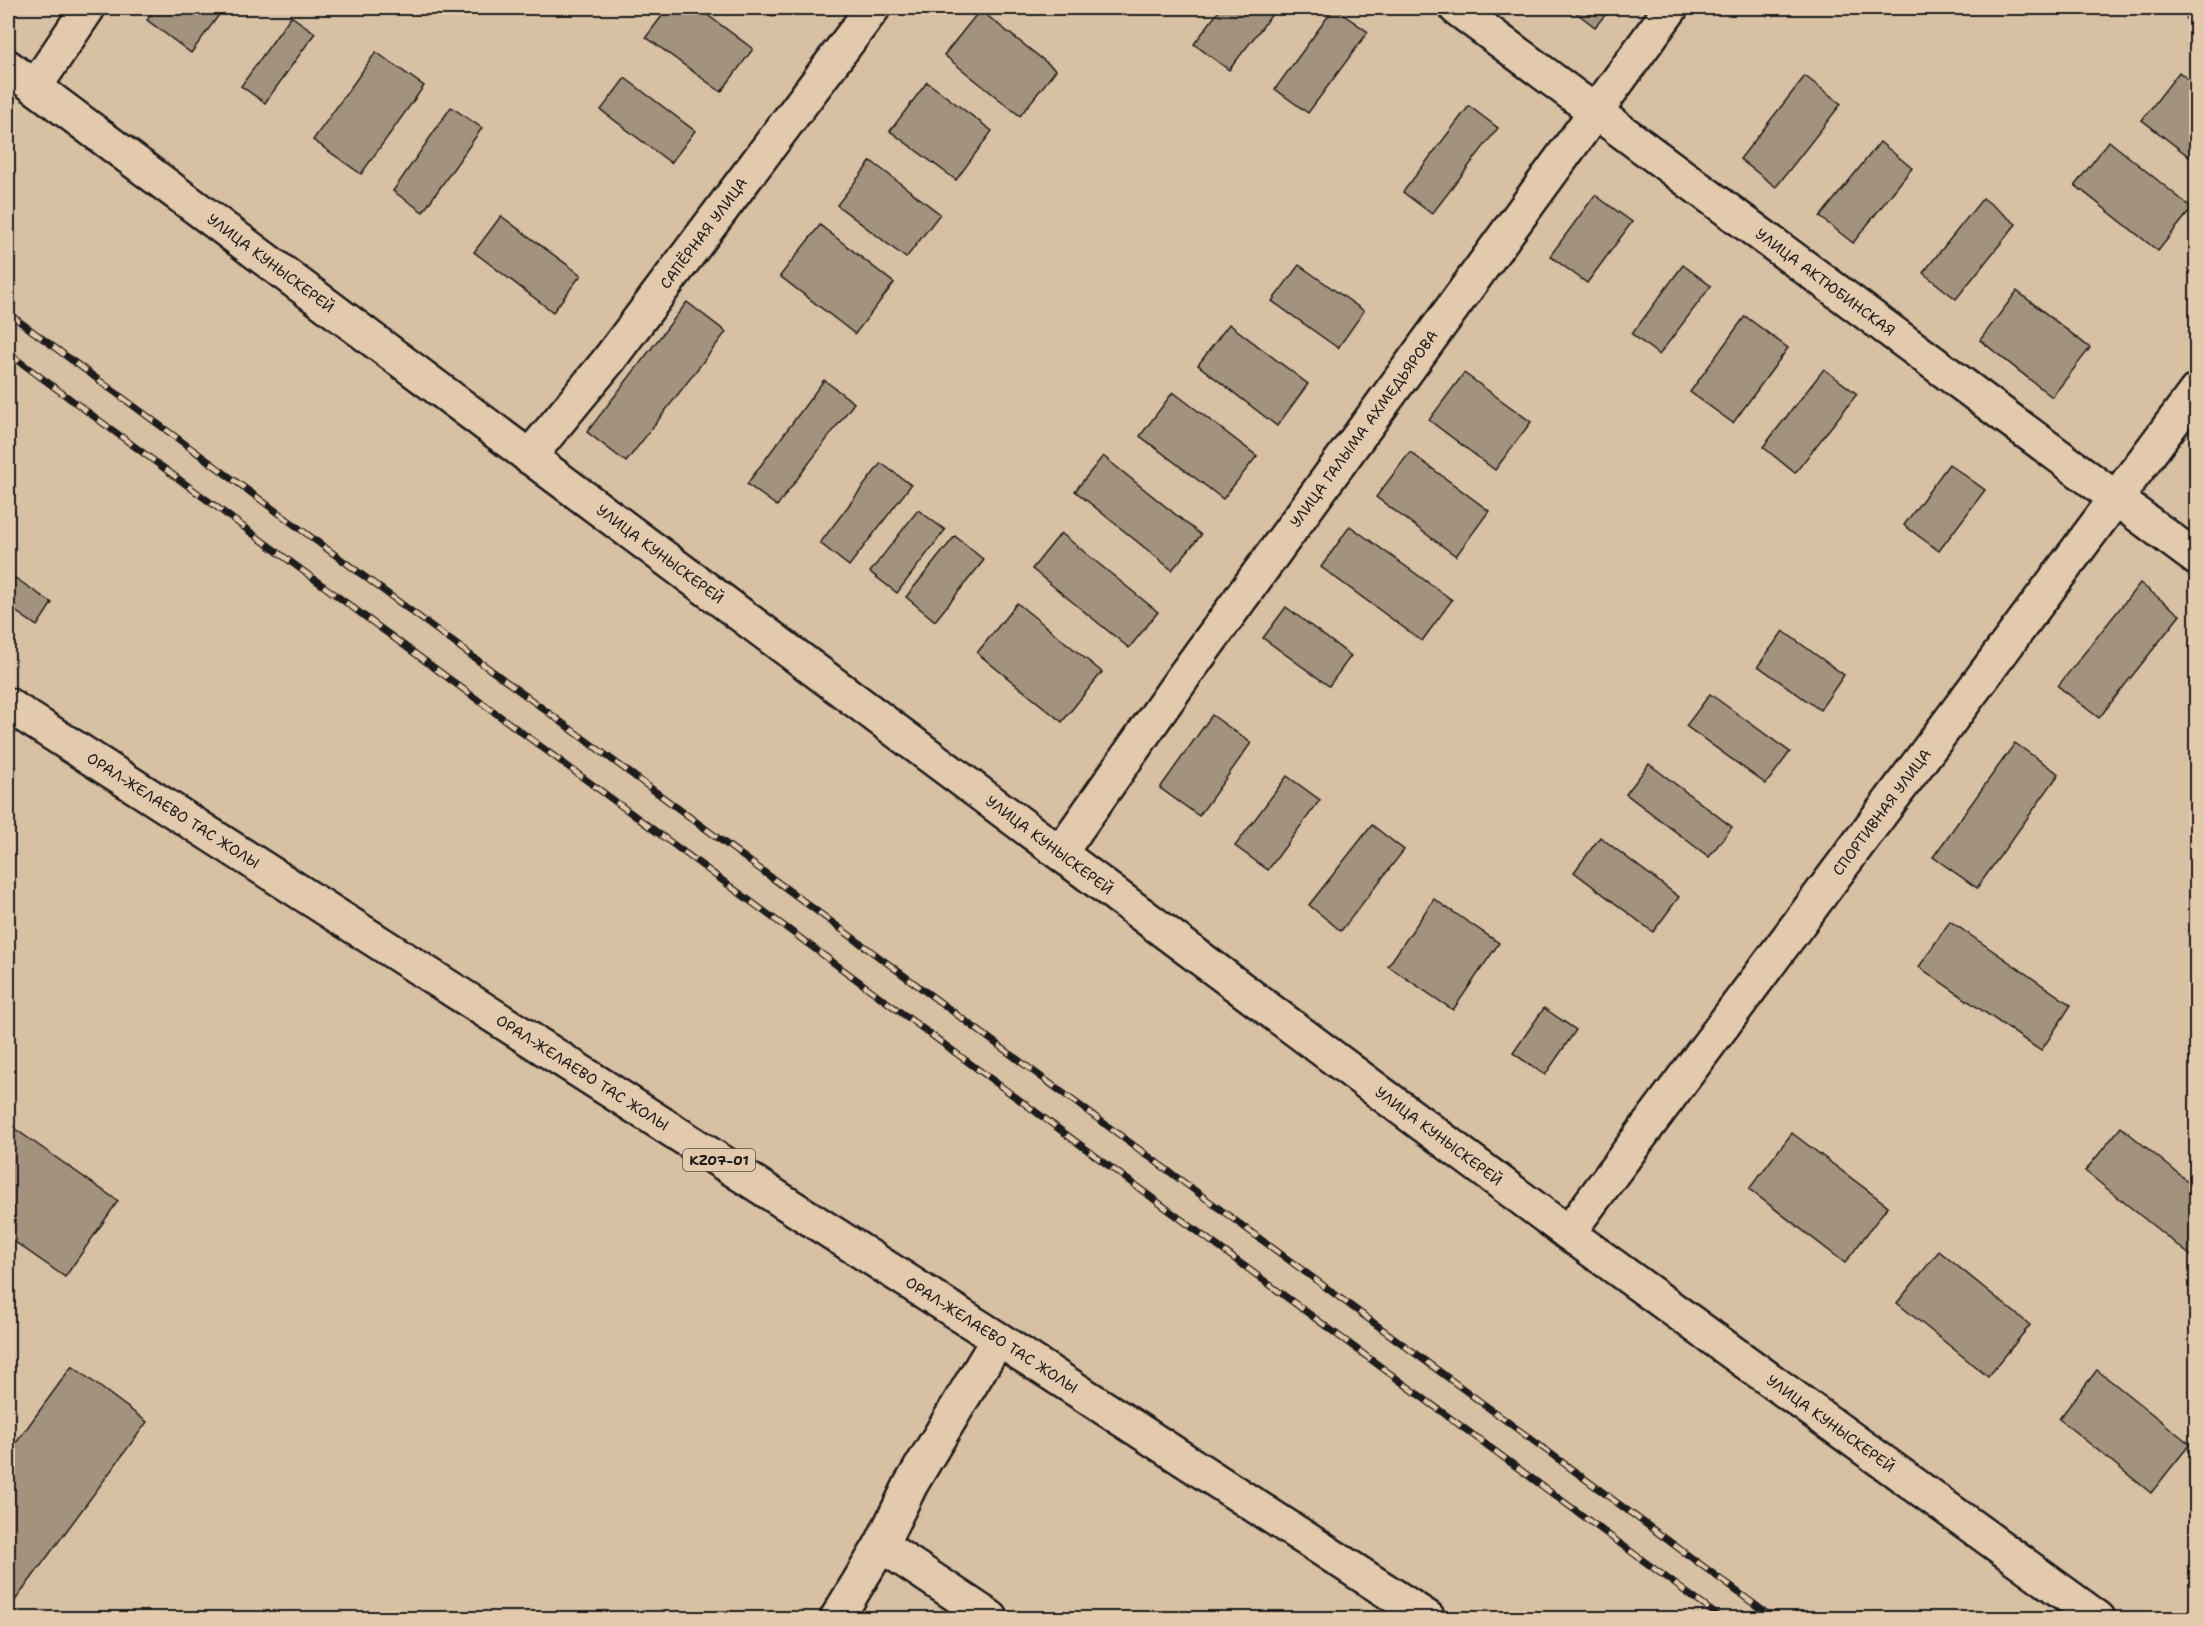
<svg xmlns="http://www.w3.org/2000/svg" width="2204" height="1626" viewBox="0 0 2204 1626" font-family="'Shantell Sans',sans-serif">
	<rect width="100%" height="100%" fill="#d8c0a3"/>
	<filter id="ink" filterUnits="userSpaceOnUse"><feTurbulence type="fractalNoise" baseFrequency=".0167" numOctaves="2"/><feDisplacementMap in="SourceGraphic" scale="12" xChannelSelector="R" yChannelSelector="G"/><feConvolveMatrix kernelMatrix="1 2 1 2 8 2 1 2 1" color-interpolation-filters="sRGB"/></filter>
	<g filter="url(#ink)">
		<g fill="#a3927e" stroke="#1c1c1c" stroke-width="1.5">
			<path d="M157,8H224L191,53L147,20Z"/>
			<path d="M668,8H698L753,49L721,92L646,37Z"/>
			<path d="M761,8H781L773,17Z"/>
			<path d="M1221,8H1277L1229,70L1194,44Z"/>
			<path d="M1334,8L1368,32L1308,113L1275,89Z"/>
			<path d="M1570,8H1611L1595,27Z"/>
			<path d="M2195,8H2196V27L2186,19Z"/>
			<path d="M980,10L1056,70L1020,116L944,55Z"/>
			<path d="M291,16L315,33L265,103L241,86Z"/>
			<path d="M376,52L424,86L361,174L313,140Z"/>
			<path d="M2179,72L2196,86V162L2142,120Z"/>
			<path d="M1805,76L1841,104L1776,187L1740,159Z"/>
			<path d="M625,78L695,131L671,163L601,110Z"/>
			<path d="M927,82L992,131L956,180L890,131Z"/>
			<path d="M1469,106L1498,128L1432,214L1403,192Z"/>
			<path d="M451,107L482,128L423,212L393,191Z"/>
			<path d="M2109,141L2192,208L2158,251L2075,185Z"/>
			<path d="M1880,142L1912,168L1853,243L1820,217Z"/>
			<path d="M871,161L940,214L906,258L837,205Z"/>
			<path d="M1595,195L1632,222L1587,283L1550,256Z"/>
			<path d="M1983,198L2016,224L1956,299L1923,273Z"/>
			<path d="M501,216L581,275L553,312L474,252Z"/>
			<path d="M820,225L894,283L855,334L780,276Z"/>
			<path d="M1299,265L1364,311L1338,348L1272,301Z"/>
			<path d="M1683,265L1711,286L1659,355L1632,334Z"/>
			<path d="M2017,291L2090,348L2052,397L1980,340Z"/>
			<path d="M687,302L726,332L626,462L587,432Z"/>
			<path d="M1745,316L1788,348L1733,423L1690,392Z"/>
			<path d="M1229,324L1308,384L1277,426L1198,365Z"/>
			<path d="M1824,369L1857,394L1795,473L1763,447Z"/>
			<path d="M1464,373L1531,422L1495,470L1429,420Z"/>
			<path d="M824,380L854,403L777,506L747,484Z"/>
			<path d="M1173,392L1257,456L1223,499L1140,436Z"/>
			<path d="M1410,452L1489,511L1456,556L1376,497Z"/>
			<path d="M1103,456L1201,535L1172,570L1075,491Z"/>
			<path d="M881,463L911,485L849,566L820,543Z"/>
			<path d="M1949,464L1985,490L1939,551L1904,525Z"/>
			<path d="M918,510L945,530L897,593L870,572Z"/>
			<path d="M1350,526L1452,600L1422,641L1321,567Z"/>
			<path d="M1061,533L1158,612L1129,648L1032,569Z"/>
			<path d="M955,536L984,560L935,621L906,597Z"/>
			<path d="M8,573L52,603L37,626L8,606Z"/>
			<path d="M2140,583L2180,615L2099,718L2058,686Z"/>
			<path d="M1017,603L1102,672L1062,722L977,653Z"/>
			<path d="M1286,607L1351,656L1329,686L1263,638Z"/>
			<path d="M1783,631L1844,675L1820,710L1758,666Z"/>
			<path d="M1710,694L1790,752L1766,784L1686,726Z"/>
			<path d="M1212,715L1251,743L1199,816L1160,788Z"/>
			<path d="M2015,743L2059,774L1977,888L1933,857Z"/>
			<path d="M1649,764L1732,827L1709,857L1626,794Z"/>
			<path d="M1287,776L1320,800L1268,870L1235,846Z"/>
			<path d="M1372,825L1404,850L1341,931L1309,905Z"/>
			<path d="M1600,837L1679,897L1653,932L1574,872Z"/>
			<path d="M1434,899L1499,943L1453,1010L1388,966Z"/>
			<path d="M1950,921L2071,1005L2041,1051L1919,967Z"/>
			<path d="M1544,1008L1576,1030L1545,1075L1513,1053Z"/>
			<path d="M8,1124L118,1201L65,1277L8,1237Z"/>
			<path d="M2121,1127L2196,1188V1260L2085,1171Z"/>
			<path d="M1792,1133L1888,1206L1845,1263L1749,1189Z"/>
			<path d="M1939,1251L2030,1325L1988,1377L1897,1303Z"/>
			<path d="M72,1366L147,1422L8,1610V1454Z"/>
			<path d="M2097,1370L2190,1444L2151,1493L2059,1419Z"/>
			<path d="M865,1611L875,1618H859Z"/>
		</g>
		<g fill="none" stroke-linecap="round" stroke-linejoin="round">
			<defs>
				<g id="minor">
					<path id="s1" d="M1456,8L2196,558"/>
					<path id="s2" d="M8,67L1568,1233L2098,1618"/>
					<path d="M35,87L88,8"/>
					<path id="s3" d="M529,457L608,361L873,8"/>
					<path id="s4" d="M1060,853L1184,676L1671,8"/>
					<path id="s5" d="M1568,1233L2196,391"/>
					<path d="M881,1545L991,1618"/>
					<path d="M837,1618L881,1545L911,1484L998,1339"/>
				</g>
				<g id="major">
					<path id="s6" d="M8,705L998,1339L1428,1618"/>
				</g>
			</defs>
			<use href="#minor" stroke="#1c1c1c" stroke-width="38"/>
			<use href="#major" stroke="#1c1c1c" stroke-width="38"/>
			<use href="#minor" stroke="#e4caac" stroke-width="33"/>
			<use href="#major" stroke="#e4caac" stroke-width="33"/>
			<defs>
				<g id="rail">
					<path d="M8,313L1773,1618"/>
					<path d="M8,353L1721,1618"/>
				</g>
			</defs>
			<use href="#rail" stroke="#1c1c1c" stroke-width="7"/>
			<use href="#rail" stroke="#e4caac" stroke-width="4.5" stroke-dasharray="14" stroke-linecap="butt"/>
		</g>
	</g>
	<g text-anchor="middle" stroke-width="5" stroke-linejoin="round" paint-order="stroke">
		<rect fill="#e4caac" stroke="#585047" stroke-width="1.5" x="683" y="1149" width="72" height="22" rx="4.5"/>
		<g font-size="14" font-weight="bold" fill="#1c1c1c">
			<text x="719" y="1165">KZ07-01</text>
		</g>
		<g font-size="15" fill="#1c1c1c" stroke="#e4caac">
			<text dy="5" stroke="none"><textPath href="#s3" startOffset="284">САПЁРНАЯ УЛИЦА</textPath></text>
			<text dy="5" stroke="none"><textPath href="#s2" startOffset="328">УЛИЦА КУНЫСКЕРЕЙ</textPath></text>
			<text dy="5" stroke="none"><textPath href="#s1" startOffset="460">УЛИЦА АКТЮБИНСКАЯ</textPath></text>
			<text dy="5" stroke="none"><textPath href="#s4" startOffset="522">УЛИЦА ГАЛЫМА АХМЕДЬЯРОВА</textPath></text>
			<text dy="5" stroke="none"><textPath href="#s2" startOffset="814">УЛИЦА КУНЫСКЕРЕЙ</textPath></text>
			<text dy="5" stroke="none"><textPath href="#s6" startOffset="196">ОРАЛ-ЖЕЛАЕВО ТАС ЖОЛЫ</textPath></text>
			<text dy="5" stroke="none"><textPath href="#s5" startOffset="525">СПОРТИВНАЯ УЛИЦА</textPath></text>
			<text dy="5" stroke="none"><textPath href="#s2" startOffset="1300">УЛИЦА КУНЫСКЕРЕЙ</textPath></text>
			<text dy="5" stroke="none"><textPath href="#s6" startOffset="682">ОРАЛ-ЖЕЛАЕВО ТАС ЖОЛЫ</textPath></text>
			<text dy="5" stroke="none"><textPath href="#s2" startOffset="1786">УЛИЦА КУНЫСКЕРЕЙ</textPath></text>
			<text dy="5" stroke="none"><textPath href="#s6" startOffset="1168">ОРАЛ-ЖЕЛАЕВО ТАС ЖОЛЫ</textPath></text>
			<text dy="5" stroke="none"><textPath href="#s2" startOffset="2272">УЛИЦА КУНЫСКЕРЕЙ</textPath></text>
		</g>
	</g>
	<rect width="2204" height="1626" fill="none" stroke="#e4caac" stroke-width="30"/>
	<rect x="15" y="15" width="2174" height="1596" fill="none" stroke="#1c1c1c" stroke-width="2" filter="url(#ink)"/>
</svg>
